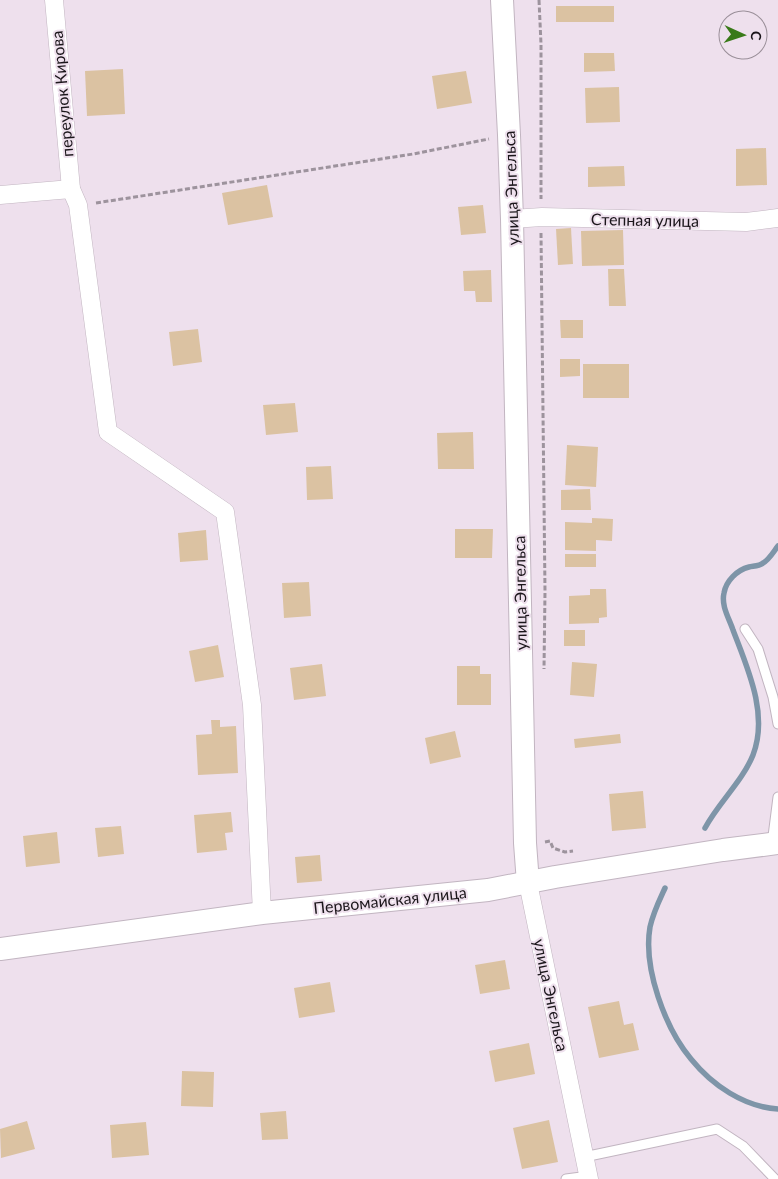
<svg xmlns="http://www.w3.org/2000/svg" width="778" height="1179" viewBox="0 0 778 1179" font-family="Lato,sans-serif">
	<rect width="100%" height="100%" fill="#eee0ed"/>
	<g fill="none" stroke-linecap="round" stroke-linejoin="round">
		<g stroke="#7e95a8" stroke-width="5.5">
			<path d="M705,828C719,802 742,782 753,755C769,714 747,667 733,630C729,618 721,606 724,593C726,581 737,570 749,567C753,566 760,566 763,563C769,560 774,551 778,546"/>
			<path d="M665,888C659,901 653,913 650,927C643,968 665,1028 691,1059C712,1085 744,1107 778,1109"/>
		</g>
	</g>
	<g fill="#dbc2a2">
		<rect x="556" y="6" width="58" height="16"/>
		<path d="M584,53H614L615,71L584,72Z"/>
		<path d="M123,69L125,114L87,116L85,71Z"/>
		<path d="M466,71L472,103L437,109L432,76Z"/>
		<path d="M619,87L620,122L586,123L585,88Z"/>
		<path d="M766,148L767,185L736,186V149Z"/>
		<path d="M624,166L625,186L588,187V167Z"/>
		<path d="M267,185L273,217L228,225L222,193Z"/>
		<path d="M483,205L486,233L461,235L458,207Z"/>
		<path d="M571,228L573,264L558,265L556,229Z"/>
		<path d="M623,230L624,265L582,266L581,231Z"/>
		<path d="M608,269H624L626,306H609Z"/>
		<path d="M491,270L492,302H476L475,291H464L463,271Z"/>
		<path d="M560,320H583V338H561Z"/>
		<path d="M198,329L202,362L173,366L169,332Z"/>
		<path d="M560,359H580V376L560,377Z"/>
		<rect x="583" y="364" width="46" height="34"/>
		<path d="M295,403L298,432L266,435L263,405Z"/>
		<path d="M473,432L474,469H438L437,433Z"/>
		<path d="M567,445L598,447L596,487L565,485Z"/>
		<path d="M331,466L333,499L307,500L306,467Z"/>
		<path d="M590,489L591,510H561V490Z"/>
		<path d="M592,518L613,519L612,541L596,540V551L565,550V522L592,523Z"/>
		<path d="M455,529H493L492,558H455Z"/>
		<path d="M206,530L208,560L180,562L178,533Z"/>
		<rect x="565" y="554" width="31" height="13"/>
		<path d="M309,582L311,616L284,618L282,583Z"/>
		<path d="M590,589H606L607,617L599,618V623L569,624V596L590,595Z"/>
		<rect x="564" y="630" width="21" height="16"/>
		<path d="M218,645L224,677L195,682L189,651Z"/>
		<path d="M572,662L597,664L594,697L570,695Z"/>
		<path d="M322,664L326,696L294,700L290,668Z"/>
		<path d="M457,666H480V674H491V705H457Z"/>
		<path d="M211,720H220V727L236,726L238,773L198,775L196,735L212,734Z"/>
		<path d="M455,731L461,757L430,764L425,738Z"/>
		<path d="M620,734L621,743L575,748L574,739Z"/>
		<path d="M643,791L646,828L612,831L609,794Z"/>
		<path d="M231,812L233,832L225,833L227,850L197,853L194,815Z"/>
		<path d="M121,826L124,854L98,857L95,828Z"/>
		<path d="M57,832L60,863L26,867L23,836Z"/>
		<path d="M320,855L322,881L297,883L295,857Z"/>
		<path d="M505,960L510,989L480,994L475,965Z"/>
		<path d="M330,982L335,1012L299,1018L294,988Z"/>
		<path d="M619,1001L624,1025L633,1023L639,1050L599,1058L588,1007Z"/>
		<path d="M529,1043L535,1074L495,1082L489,1051Z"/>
		<path d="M182,1071L214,1072L213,1107L181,1106Z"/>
		<path d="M286,1111L288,1139L262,1140L260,1113Z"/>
		<path d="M549,1120L558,1162L522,1169L513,1128Z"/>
		<path d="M27,1121L35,1149L1,1158L0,1129Z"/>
		<path d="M146,1122L149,1155L112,1158L110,1125Z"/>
	</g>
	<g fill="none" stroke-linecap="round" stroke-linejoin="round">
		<defs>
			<g id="service">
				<path d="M745,629L758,649L773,697L778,724"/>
				<path d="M772,844L778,797"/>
				<path d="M584,1157L717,1129L743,1146L775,1179"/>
				<path d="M566,1179L589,1176"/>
			</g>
			<g id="minor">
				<path d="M54,0L71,189L78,205L108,432L225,512L252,705L262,913"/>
				<path d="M0,195L71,189"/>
				<path d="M512,219L542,217L746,222L778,218"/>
				<path d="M528,883L589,1179"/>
			</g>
			<g id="tertiary">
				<path d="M502,0L509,135L512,219L525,843L528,883"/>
				<path d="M0,949L262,913L488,890L555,877L723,850L778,843"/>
			</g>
		</defs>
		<use href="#service" stroke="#c2b5c1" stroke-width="11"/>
		<use href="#minor" stroke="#c2b5c1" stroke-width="19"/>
		<use href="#tertiary" stroke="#c2b5c1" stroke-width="24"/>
		<g stroke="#9d939d" stroke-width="3" stroke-dasharray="5 2.5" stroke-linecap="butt">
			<path d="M539,0L541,44V199"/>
			<path d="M96,203L413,154L489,139"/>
			<path d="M541,233L545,591L544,669"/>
			<path d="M545,842L550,841L553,848L565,852L573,851"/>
		</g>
		<use href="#service" stroke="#fff" stroke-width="9"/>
		<use href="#minor" stroke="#fff" stroke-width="18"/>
		<use href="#tertiary" stroke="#fff" stroke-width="22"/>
	</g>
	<g text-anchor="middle" stroke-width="4" stroke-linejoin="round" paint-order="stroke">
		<g font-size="16" fill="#1b161b" stroke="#eee0ed">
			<text transform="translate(62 94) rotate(-95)" y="6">переулок Кирова</text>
			<text transform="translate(511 188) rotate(-92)" y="6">улица Энгельса</text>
			<text transform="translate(645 220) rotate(1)" y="6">Степная улица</text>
			<text transform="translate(520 593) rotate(-91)" y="6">улица Энгельса</text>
			<text transform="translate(390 900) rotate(-6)" y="6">Первомайская улица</text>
			<text transform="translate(551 995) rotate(78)" y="6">улица Энгельса</text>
		</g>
	</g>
	<g transform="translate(743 35) rotate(93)"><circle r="24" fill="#eee0ed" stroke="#9a8f99"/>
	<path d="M0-4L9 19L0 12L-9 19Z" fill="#397a19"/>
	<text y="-8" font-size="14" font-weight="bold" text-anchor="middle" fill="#1b161b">С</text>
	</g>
</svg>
